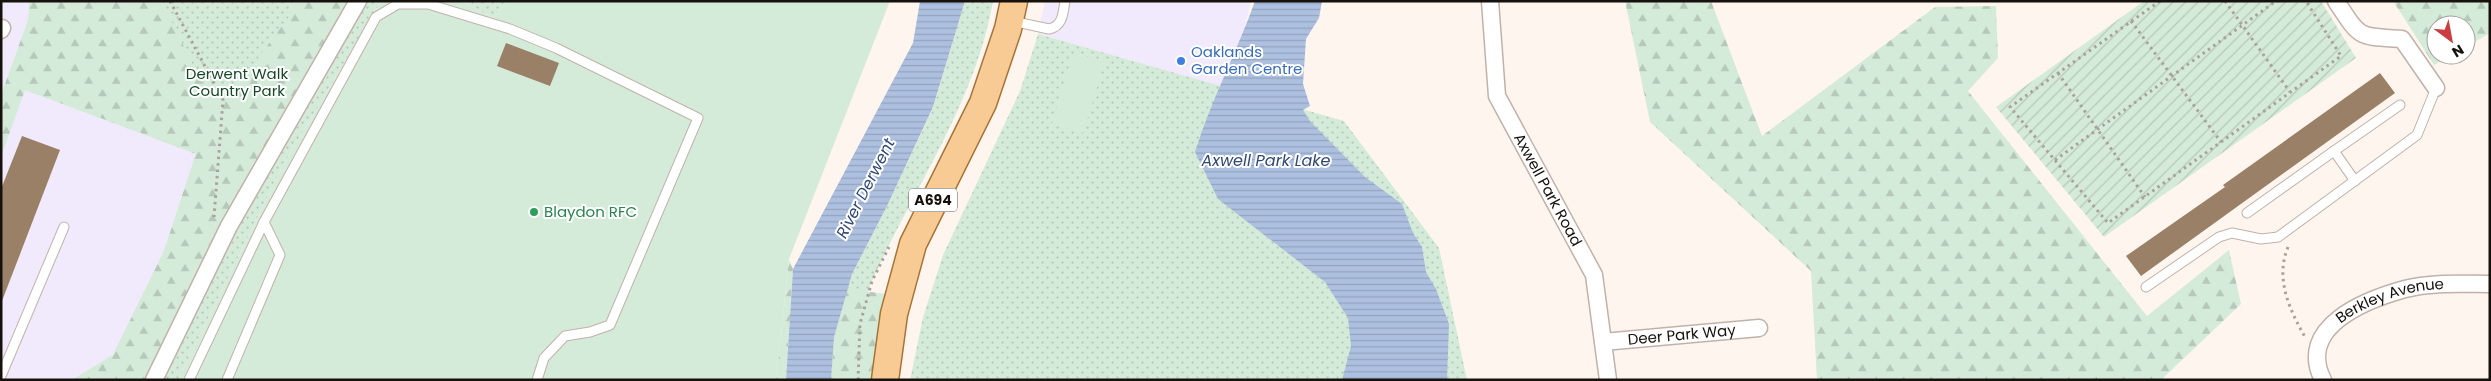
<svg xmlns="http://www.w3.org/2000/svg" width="2491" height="381" viewBox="0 0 2491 381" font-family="Poppins,sans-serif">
	<defs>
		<pattern id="grass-dots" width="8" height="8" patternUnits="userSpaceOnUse" patternTransform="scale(1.25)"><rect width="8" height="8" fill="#d5ebd9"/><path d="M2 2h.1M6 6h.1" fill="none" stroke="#b6c8b9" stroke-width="1.8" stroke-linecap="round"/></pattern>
		<pattern id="forest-firs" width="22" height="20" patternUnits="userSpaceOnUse" patternTransform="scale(1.25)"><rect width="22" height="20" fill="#d5ebd9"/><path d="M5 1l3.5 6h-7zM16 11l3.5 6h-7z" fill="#b6c8b9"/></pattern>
		<pattern id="garden-furrows" width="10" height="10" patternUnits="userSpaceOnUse" patternTransform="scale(1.25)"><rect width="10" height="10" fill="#d5ebd9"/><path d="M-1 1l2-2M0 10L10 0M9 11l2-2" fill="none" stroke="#b6c8b9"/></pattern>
		<pattern id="water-rules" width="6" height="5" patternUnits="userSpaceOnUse" patternTransform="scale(1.25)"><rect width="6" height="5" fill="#adc0df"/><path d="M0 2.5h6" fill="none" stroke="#94a4be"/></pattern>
	</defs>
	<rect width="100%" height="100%" fill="#fff5ef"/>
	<g fill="#f0eafc">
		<path d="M1,1H29L28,20L1,95Z"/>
		<path d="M1045,1H1251L1243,35L1220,86L1038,34Z"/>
		<path d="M25,89L196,153L164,251L113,356L72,380H1V157Z"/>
	</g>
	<g fill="url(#grass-dots)">
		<path d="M56,1H381L283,165L178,380H82L77,377L113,355L164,251L196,154L25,90Z"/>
		<path d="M462,1H508L493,18Z"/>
		<path d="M965,1H993C976,101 914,188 873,279C866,292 866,308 861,323C854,342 840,361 831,380L834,337L852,274L887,206L933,108Z"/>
		<path d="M1038,34L1344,121L1439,248L1467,380H910L923,317L943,255L1020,91Z"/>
	</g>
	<g fill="url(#forest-firs)">
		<path d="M29,1H162L209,98L230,95L291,14L292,1H348L224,218L151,380H72L113,355L164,251L196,153L25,90L1,157V95L28,20Z"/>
		<path d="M1625,1H1711L1762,136L1935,7L1996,6L1998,58L1968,91L2147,316L2229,250L2241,304L2161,380H1817L1811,271L1650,122Z"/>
		<path d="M2393,1H2490V33L2466,47V25H2436V55H2451L2434,65Z"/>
		<path d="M789,259L793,269L786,380H776Z"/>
		<path d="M847,289L887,294L873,380H831L834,337Z"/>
	</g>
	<path fill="url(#garden-furrows)" d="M2144,1H2321L2356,58L2104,237L1996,107Z"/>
	<g fill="#d5ebd9">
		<path d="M381,1H462L493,18L508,1H890L789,259L776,380H178L283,165Z"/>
		<path d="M1073,53L1105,62L1083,133L1052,124Z"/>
	</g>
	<g fill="url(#water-rules)">
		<path d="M920,1H965L933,107L887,206L852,274L834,337L831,380H786L793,269L913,43Z"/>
		<path d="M1255,1H1322L1319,18L1306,39L1303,84L1310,106L1303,110L1310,121L1365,177L1402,204L1413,233L1422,247L1426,272L1436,289L1449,324L1447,380H1342L1351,346L1348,318L1325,282L1218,199L1195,152C1211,100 1237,52 1255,1Z"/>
	</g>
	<g fill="#998066">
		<path d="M506,43L559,63L550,86L497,66Z"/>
		<path d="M2380,73L2395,93L2141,276L2126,256L2225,187L2223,185Z"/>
		<path d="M22,136L60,150L2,301L1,189Z"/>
	</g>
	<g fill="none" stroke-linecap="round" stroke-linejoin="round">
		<defs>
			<g id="service">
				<path d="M1012,21L1049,29C1063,26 1063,13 1065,1"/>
				<path d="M2334,151L2400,105"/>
				<path d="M2247,213L2334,151L2355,181"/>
				<path d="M2146,287L2219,237L2232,233L2261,239L2278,237L2417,135L2436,88"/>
				<path d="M1,376L64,227"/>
				<path d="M189,380L264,222"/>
				<path d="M227,380L280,255L264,222L376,17L398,4H428L510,29L556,48L698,118L610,325L590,332L565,336L544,358L537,380"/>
			</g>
			<g id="minor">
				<path id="s1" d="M1490,1L1497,96L1594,275L1608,380"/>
				<path d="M2336,1C2361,39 2357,36 2402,39L2436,88"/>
				<path d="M1,30L2,28"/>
				<path id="s2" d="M1603,342L1759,328"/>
				<path d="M154,380L229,226L358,1"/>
				<path id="s3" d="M2323,380C2296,327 2365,300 2405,289C2432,282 2462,284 2490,284"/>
			</g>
			<path id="primary" d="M885,380L894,314L913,244L983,103L1008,29L1014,1"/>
		</defs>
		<use href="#service" stroke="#c1b2a9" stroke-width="11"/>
		<use href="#minor" stroke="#c1b2a9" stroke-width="19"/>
		<use href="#primary" stroke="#a67437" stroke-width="29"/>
		<g stroke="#aaa19c" stroke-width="3" stroke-dasharray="2.5 4" stroke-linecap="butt">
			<path d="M170,1L223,100L214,217"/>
			<path d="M2160,1L2010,107L2108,223L2341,56L2306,1"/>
			<path d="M2225,1L2290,92"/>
			<path d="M2131,21L2221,142"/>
			<path d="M2058,73L2145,197"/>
			<path d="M2055,160L2276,1"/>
			<path d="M2288,247C2275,278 2289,309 2305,337"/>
			<path d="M858,380L860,324L872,281L889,247"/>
		</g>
		<use href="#service" stroke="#fff" stroke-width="9"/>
		<use href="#minor" stroke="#fff" stroke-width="16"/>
		<use href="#primary" stroke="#f8cb95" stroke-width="26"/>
	</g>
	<circle fill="#3f7fe0" stroke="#fff" stroke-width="2" cx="1181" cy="61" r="5"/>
	<circle fill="#2e9e5b" stroke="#fff" stroke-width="2" cx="534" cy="212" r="5"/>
	<g text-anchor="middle" stroke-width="4" stroke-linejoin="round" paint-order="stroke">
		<rect fill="#fff" stroke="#5c5856" stroke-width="1" x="909" y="188.5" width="48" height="23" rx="4"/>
		<g font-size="14" font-weight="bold" fill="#16110d">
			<text x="933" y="205">A694</text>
		</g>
		<g font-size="15" fill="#366cbe" stroke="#fff" text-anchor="start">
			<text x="1191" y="57">Oaklands<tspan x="1191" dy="17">Garden Centre</tspan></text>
		</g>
		<g font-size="15" fill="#154827" stroke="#fff">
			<text x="237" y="79">Derwent Walk<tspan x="237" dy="17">Country Park</tspan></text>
		</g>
		<g font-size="15" fill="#16110d" stroke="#fff">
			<text dy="5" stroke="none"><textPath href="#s1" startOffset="202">Axwell Park Road</textPath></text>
			<text dy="5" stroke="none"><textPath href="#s3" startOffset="125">Berkley Avenue</textPath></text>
			<text dy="5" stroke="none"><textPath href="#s2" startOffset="79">Deer Park Way</textPath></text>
		</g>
		<g font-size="15" fill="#27864d" stroke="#fff" text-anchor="start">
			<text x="544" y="217">Blaydon RFC</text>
		</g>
		<g font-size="16" font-style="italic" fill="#304974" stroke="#fff">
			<text x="1266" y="166">Axwell Park Lake</text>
			<text transform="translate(865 188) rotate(-63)" y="6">River Derwent</text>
		</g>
	</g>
	<rect width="2491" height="381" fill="none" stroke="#16110d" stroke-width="5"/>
	<g transform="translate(2451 40) rotate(148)"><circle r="24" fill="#ffffff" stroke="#a2a09e"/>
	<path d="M0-4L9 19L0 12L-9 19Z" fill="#cc3d41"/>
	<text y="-8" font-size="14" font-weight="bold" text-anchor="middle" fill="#16110d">N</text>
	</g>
</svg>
